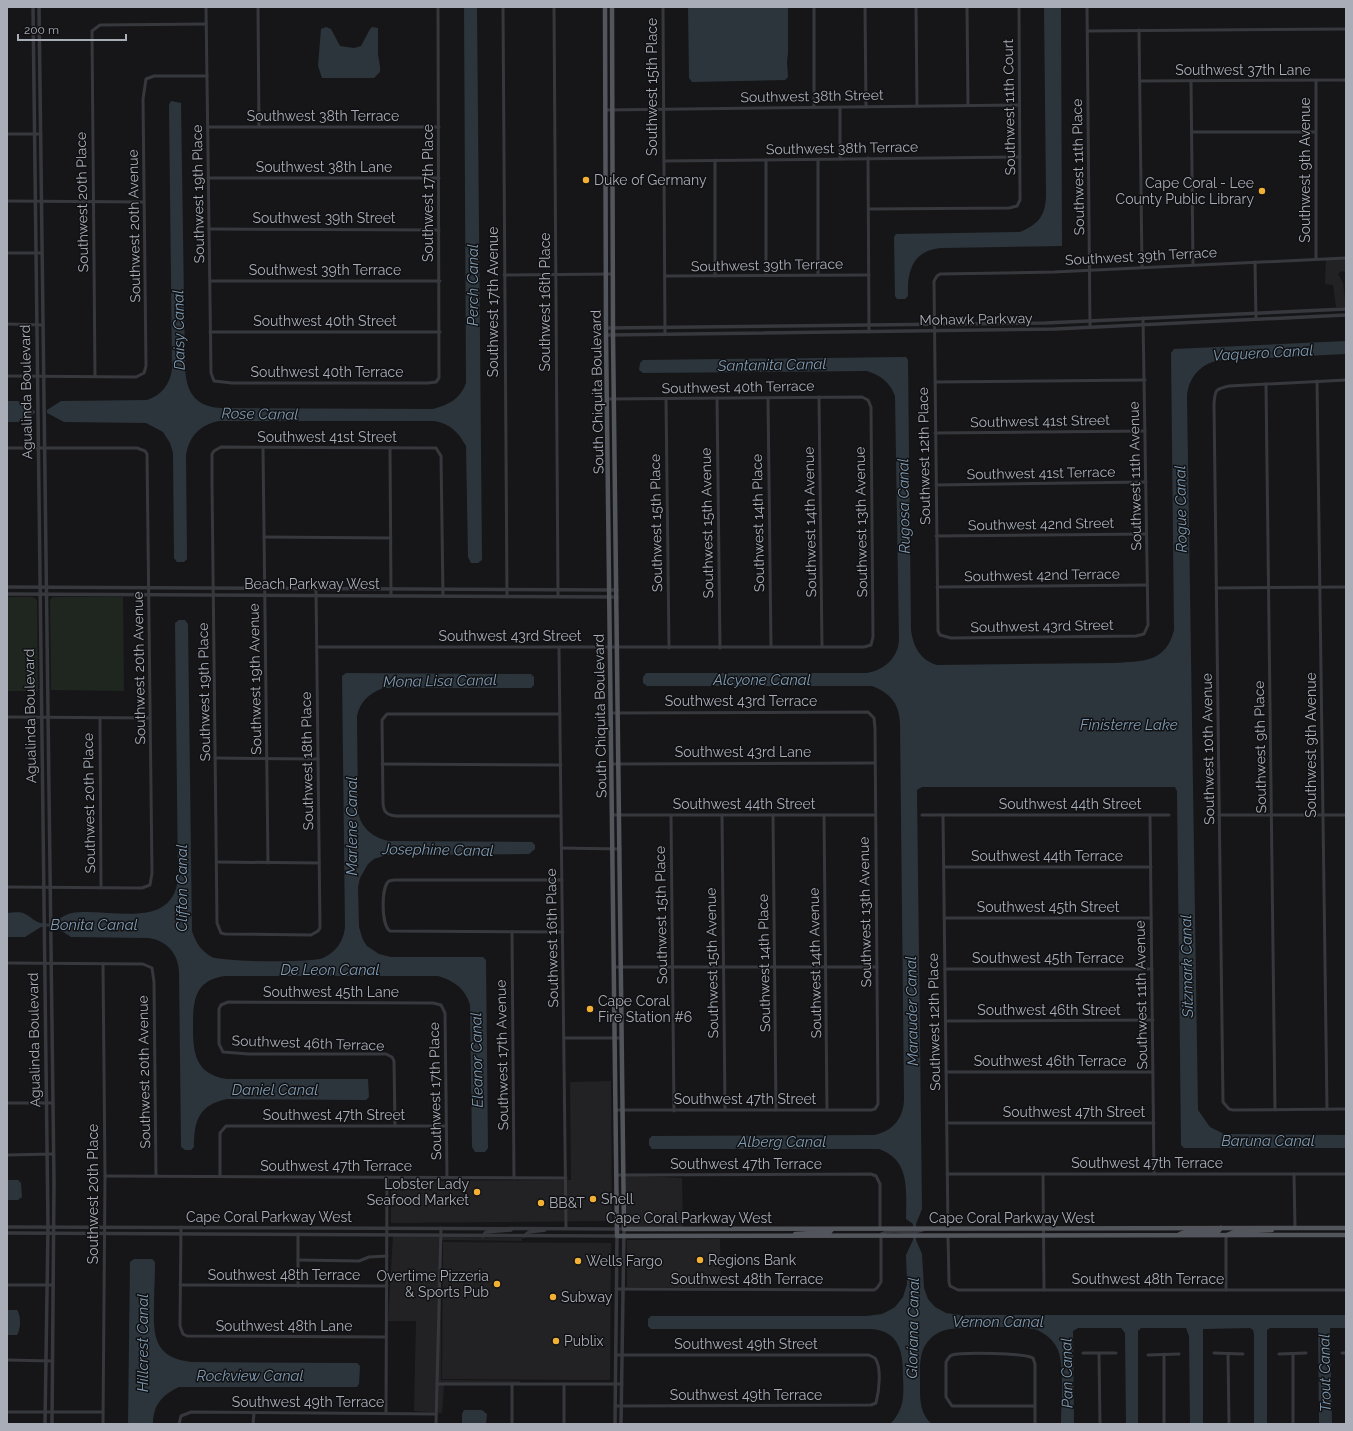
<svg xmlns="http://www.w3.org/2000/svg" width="1353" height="1431" viewBox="0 0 1353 1431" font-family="Raleway,sans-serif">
	<rect width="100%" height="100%" fill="#161618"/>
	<g fill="#222225">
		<path d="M1346,257V272L1341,271L1338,274L1343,283L1346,307H1336L1333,285L1325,284L1326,258Z"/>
		<path d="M611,1081L612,1221L391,1223V1181L571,1180L570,1082Z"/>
		<path d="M626,1175L682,1178L683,1227H625Z"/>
		<path d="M393,1236L522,1238V1241L443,1240L441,1242V1380L520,1381V1384L444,1385L442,1413L414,1411L416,1321H388Z"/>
		<path d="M720,1239L721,1287H627V1240Z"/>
		<path d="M443,1242L611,1243L610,1380L442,1379Z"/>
	</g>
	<g fill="#1e261f">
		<path d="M7,597H33L37,600L38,691H7Z"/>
		<path d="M53,597H123L124,691L51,690L50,600Z"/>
	</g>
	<g fill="#2c353c">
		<path d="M464,7H477L482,560L478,563H471L468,557L466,446C458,432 451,424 434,421H219C200,425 189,436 186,455L187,559L184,562H177L174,558L173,453L170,443L163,432L146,423L64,422L47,413V410L61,401L147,400C162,395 170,384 172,369L169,105L171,101L181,103L185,367C186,391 194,406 220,408L433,409C449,405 461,398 466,383Z"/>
		<path d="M688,7H788V52L787,62L788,77L785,80L692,82L689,78Z"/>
		<path d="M1044,7H1061L1062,246L942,248C913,250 907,270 908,296L905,299H897L895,296L894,237L896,234L1020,232C1039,224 1046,215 1046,194Z"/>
		<path d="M326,27L331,29L340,46L354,48L361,46L370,29L372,27L378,28V54L380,67V72L374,78H322L318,66L321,29Z"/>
		<path d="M1346,341V354L1222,360C1202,362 1188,377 1187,397L1198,1110L1210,1127L1224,1134L1346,1135V1148H1184L1181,1145L1177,791L1175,787H922L917,790L922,1209L916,1224V1240L922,1254L924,1288L928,1299L935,1307L946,1313L960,1315H1346V1328H1330L1332,1424H1319L1318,1328H1270L1267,1330V1424H1254V1334L1253,1330L1250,1328L1203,1329V1424H1190L1189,1336L1186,1328H1141L1138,1331V1424H1126L1125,1333L1121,1328H1078L1073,1331L1074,1424H1061C1061,1406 1065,1362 1057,1348C1053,1340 1046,1334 1037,1330C1026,1326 958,1326 946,1330C940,1331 934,1335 930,1339C918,1351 920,1369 920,1385C920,1400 920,1414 932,1424H890C904,1410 904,1396 903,1378C903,1354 901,1332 872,1329H651L648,1326V1319L651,1316H866L882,1314L888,1311L895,1307L903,1297L907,1284L906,1255L913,1240V1224L906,1219C906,1192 911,1160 879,1149H652L649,1145V1139L652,1136L874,1135C892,1131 903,1120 904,1100L900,723C899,703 890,693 872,686H647L643,683V677L646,673H867C884,670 898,658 899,640L895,396C890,382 880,375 867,371L643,373L639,370L640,363L643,360L906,357L908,360L911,630C913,646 920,660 937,665L1115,663C1142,661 1166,663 1174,630L1171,353L1174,349Z"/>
		<path d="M7,401H18L35,411V413L18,422H7Z"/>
		<path d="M179,620H185L188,624L192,931C196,943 201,951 212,957C223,962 311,963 323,958C336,952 343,942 345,928L342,676L346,673L531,674L534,677V685L531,688H383C369,694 360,701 357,716L358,811C360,827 373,838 389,841L532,842L535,845V849L529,854L386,855L374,859L368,864L360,878L358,887L359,927L363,940L367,946L379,954L391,957H483L486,960L488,1148L485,1152H475L472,1147L470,1005C465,988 454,981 438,976H225C195,980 193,1000 193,1026C193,1053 195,1074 227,1079H368L369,1097L366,1100L227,1099C199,1105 194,1120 194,1147L191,1150H185L181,1147L179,971C178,953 166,940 148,938L71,937L54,926L41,927L25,937H7V913C12,913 20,911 25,914C30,916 35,922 41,923C54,927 60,915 72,913C107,907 172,932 178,879L175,623Z"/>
		<path d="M7,1180H18L21,1183L22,1197L18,1200H7Z"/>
		<path d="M134,1259H152L155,1262C155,1277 154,1291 154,1306C153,1337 155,1358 191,1362L357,1363L360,1366L359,1384L357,1387H179C162,1395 153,1405 153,1424H128L130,1262Z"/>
		<path d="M7,1310H17C21,1315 21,1329 17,1335H7Z"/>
		<path d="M464,1410H482L487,1414L486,1424H462V1414Z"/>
	</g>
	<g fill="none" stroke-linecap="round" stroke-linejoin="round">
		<g stroke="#37383d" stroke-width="3">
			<path d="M206,7L211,373L214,381L232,383H428L436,382L439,378L438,7"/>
			<path d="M258,7L259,127"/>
			<path d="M503,7L507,596"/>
			<path d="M554,7L558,596"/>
			<path d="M663,7L665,334"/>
			<path d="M814,7V107"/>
			<path d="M865,7L866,107"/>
			<path d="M916,7L917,106"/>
			<path d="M967,7L968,105"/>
			<path d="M1087,7L1090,327"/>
			<path d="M1139,30L1142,267"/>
			<path d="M1088,31L1346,29"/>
			<path d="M1316,80V259"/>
			<path d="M1140,81L1346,80"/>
			<path d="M1191,81L1193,265"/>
			<path d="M840,107V159"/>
			<path d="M606,110L1019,105"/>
			<path d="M208,127H439"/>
			<path d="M1192,132H1315"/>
			<path d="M7,134H41"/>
			<path d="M868,158L869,332"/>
			<path d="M818,159V275"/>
			<path d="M715,160V276"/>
			<path d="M766,160V275"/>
			<path d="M664,161L1020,157"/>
			<path d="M208,178H439"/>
			<path d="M7,201L144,202"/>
			<path d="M869,209L1009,208L1017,206L1020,200L1019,7"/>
			<path d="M209,229L439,230"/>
			<path d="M7,253H42"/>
			<path d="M1255,262L1256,319"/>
			<path d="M504,275L613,274"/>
			<path d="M665,276L869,275"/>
			<path d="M210,281H440"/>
			<path d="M1143,318L1148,625L1144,634L1136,636L951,638L940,635L938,631L934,281L937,276L940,274L1054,272L1346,258"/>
			<path d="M7,324L43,325"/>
			<path d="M210,332H440"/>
			<path d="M7,376L136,377L144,373L146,366L143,99L146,79L154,76H207"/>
			<path d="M95,376L92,31L100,25L206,24"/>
			<path d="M1346,380L1229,386C1214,389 1215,391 1214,405L1223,1102L1229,1109L1233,1110L1346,1109"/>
			<path d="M1317,381L1327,1109"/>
			<path d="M935,382L1145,380"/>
			<path d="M1266,384L1275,1110"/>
			<path d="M819,397L822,647"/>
			<path d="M717,398L720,648"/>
			<path d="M768,398L771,647"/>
			<path d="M666,399L669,648"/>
			<path d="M935,433L1145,431"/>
			<path d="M7,448H137L145,451L147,454L152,873L150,885L142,888L7,887"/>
			<path d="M263,448L268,863"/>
			<path d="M390,448L391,596"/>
			<path d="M936,485L1146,482"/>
			<path d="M936,536L1146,534"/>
			<path d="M264,537L391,538"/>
			<path d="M937,587L1147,585"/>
			<path d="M1216,588L1346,587"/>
			<path d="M316,589L320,928L318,931L311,935L225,934L221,933L217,923L212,482V454L214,451L221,447L436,448L441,456L443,596"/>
			<path d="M317,647H864L871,645L873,637L871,407L868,400L862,397L607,399"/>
			<path d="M559,648L566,1228"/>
			<path d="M611,713L868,712L874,718L875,728L878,1104L875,1109L871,1110H616"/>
			<path d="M560,714H387L382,720L383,802C383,811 386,815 396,816H561"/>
			<path d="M7,717L150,718"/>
			<path d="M100,718L101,888"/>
			<path d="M215,758L318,759"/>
			<path d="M382,764L561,765"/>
			<path d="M612,764L875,763"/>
			<path d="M613,815H875"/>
			<path d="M722,815L725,1110"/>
			<path d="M773,815L776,1110"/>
			<path d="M824,815L827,1110"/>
			<path d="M922,815H1169"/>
			<path d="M943,815L948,1229"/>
			<path d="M1150,815L1154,1174"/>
			<path d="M1219,815H1346"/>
			<path d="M671,816L674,1111"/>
			<path d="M562,848L620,849"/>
			<path d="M217,862L319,863"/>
			<path d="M944,867H1151"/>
			<path d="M562,880H394L389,881C381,887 381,925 390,931L563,932"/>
			<path d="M944,918H1151"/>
			<path d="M512,932L514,1178"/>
			<path d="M7,963L143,964L152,968L154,982L156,1176"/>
			<path d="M103,964L105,1176L103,1424"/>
			<path d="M614,967H877"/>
			<path d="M945,969H1152"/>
			<path d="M946,1021L1153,1020"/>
			<path d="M564,1038H622"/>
			<path d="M946,1072H1153"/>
			<path d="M7,1103H53"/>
			<path d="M947,1123H1154"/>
			<path d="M395,1126L394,1061L392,1057L386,1054H249L223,1052L219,1044V1009L221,1005L228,1002L433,1003L441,1005L445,1013L447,1177"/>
			<path d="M7,1155L53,1154"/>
			<path d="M947,1174H1346"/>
			<path d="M1043,1174L1044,1290"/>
			<path d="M1294,1174L1295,1228"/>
			<path d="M617,1175L871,1174L876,1176L880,1184V1229"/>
			<path d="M105,1176L566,1178"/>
			<path d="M220,1176V1133L226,1126H446"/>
			<path d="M181,1227L180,1326L183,1334L187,1336L386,1337"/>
			<path d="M948,1236L949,1282L950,1286L958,1290H1346"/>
			<path d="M298,1260L359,1261L369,1257L387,1256"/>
			<path d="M7,1285H53"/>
			<path d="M180,1285L387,1286"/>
			<path d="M298,1286V1234"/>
			<path d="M616,1289L874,1290L877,1288L881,1282V1234C893,1227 910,1236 923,1230"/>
			<path d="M1226,1290V1235"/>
			<path d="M1083,1353H1116"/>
			<path d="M1099,1353L1100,1424"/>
			<path d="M1214,1353L1243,1354"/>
			<path d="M1342,1353H1346"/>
			<path d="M1164,1354V1424"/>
			<path d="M1228,1354L1229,1424"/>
			<path d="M1279,1354L1306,1353"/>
			<path d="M1148,1355L1179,1354"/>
			<path d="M7,1360L52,1361"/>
			<path d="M437,1384H622"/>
			<path d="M615,1406L871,1405L876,1403C879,1391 882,1368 875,1358L869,1355H616"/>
			<path d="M1035,1406H952L946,1397V1362C948,1359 949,1356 952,1355C961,1352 1026,1353 1033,1358L1035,1364V1424"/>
			<path d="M7,1412H103"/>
			<path d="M386,1413L387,1177"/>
			<path d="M179,1424L181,1416L191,1412L436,1414"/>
			<path d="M253,1424L254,1413"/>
			<path d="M436,1424L441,1228"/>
			<path d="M512,1424V1384"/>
			<path d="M564,1424V1384"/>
			<path d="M1293,1424V1354"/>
		</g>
		<g stroke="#37383d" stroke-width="3.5">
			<path d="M33,7L48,1227L45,1424"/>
			<path d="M39,7L54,1182L52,1424"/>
			<path d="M607,328L1045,323L1346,309"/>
			<path d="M606,335L1055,329L1346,315"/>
			<path d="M7,587L617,590"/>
			<path d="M7,594L617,597"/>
			<path d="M7,1227L624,1229L621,1424"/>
			<path d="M7,1233L617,1236L615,1424"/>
			<path d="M483,1236L486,1232L511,1230"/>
			<path d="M524,1236L529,1232L545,1230"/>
		</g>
		<g stroke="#53555c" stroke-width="4.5">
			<path d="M605,7L606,335L617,1236L1346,1235"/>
			<path d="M612,7L613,335L624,1229L1346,1228"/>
			<path d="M795,1234L830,1232L832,1229"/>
			<path d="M1180,1234L1186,1232H1218L1221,1228"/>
			<path d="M1227,1235L1234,1232L1272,1230"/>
		</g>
	</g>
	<g fill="#f2b134" stroke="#111113" stroke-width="1.5">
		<circle cx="586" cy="180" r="4"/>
		<circle cx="1262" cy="191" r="4"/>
		<circle cx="590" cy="1009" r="4"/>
		<circle cx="477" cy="1192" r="4"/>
		<circle cx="593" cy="1199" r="4"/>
		<circle cx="541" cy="1203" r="4"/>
		<circle cx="700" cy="1260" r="4"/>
		<circle cx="578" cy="1261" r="4"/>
		<circle cx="497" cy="1284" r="4"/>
		<circle cx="553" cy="1297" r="4"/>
		<circle cx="556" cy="1341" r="4"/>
	</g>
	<g text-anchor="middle" stroke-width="3" stroke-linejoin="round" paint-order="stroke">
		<g font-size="14" fill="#a8adb8" stroke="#111113">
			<text x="1243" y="75">Southwest 37th Lane</text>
			<text transform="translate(652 87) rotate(-90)" y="5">Southwest 15th Place</text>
			<text transform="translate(812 96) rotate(-1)" y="5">Southwest 38th Street</text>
			<text transform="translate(1009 107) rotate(-91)" y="5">Southwest 11th Court</text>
			<text x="323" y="121">Southwest 38th Terrace</text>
			<text transform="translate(842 148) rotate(-1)" y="5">Southwest 38th Terrace</text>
			<text x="324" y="172">Southwest 38th Lane</text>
			<text transform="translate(1078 167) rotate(-91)" y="5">Southwest 11th Place</text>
			<text transform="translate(1305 170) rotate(-90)" y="5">Southwest 9th Avenue</text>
			<text transform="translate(428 193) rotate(-90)" y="5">Southwest 17th Place</text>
			<text transform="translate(198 194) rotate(-91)" y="5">Southwest 19th Place</text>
			<text transform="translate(82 202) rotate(-91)" y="5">Southwest 20th Place</text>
			<text x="324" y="223">Southwest 39th Street</text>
			<text transform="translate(134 226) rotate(-91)" y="5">Southwest 20th Avenue</text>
			<text transform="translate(1141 256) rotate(-3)" y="5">Southwest 39th Terrace</text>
			<text transform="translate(767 265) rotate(-1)" y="5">Southwest 39th Terrace</text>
			<text x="325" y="275">Southwest 39th Terrace</text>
			<text transform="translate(493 302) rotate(-90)" y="5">Southwest 17th Avenue</text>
			<text transform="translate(545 302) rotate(-90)" y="5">Southwest 16th Place</text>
			<text transform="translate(976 319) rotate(-1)" y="5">Mohawk Parkway</text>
			<text x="325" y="326">Southwest 40th Street</text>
			<text x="327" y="377">Southwest 40th Terrace</text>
			<text transform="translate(738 387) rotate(-1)" y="5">Southwest 40th Terrace</text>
			<text transform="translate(26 392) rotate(-91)" y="5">Agualinda Boulevard</text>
			<text transform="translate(597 392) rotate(-91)" y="5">South Chiquita Boulevard</text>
			<text transform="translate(1040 421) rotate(-1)" y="5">Southwest 41st Street</text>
			<text x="327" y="442">Southwest 41st Street</text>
			<text transform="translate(924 456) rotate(-91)" y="5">Southwest 12th Place</text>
			<text transform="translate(1041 473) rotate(-1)" y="5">Southwest 41st Terrace</text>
			<text transform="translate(1135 476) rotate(-91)" y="5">Southwest 11th Avenue</text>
			<text transform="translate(810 522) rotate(-91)" y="5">Southwest 14th Avenue</text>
			<text transform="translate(861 522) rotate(-91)" y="5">Southwest 13th Avenue</text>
			<text transform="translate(656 523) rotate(-91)" y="5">Southwest 15th Place</text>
			<text transform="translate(707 523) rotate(-91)" y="5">Southwest 15th Avenue</text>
			<text transform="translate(758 523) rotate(-91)" y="5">Southwest 14th Place</text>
			<text transform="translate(1041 524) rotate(-1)" y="5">Southwest 42nd Street</text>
			<text transform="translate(1042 575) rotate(-1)" y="5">Southwest 42nd Terrace</text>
			<text x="312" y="589">Beach Parkway West</text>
			<text transform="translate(1042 626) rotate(-1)" y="5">Southwest 43rd Street</text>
			<text x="510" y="641">Southwest 43rd Street</text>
			<text transform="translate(139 668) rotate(-91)" y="5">Southwest 20th Avenue</text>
			<text transform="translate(255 679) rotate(-91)" y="5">Southwest 19th Avenue</text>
			<text transform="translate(204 692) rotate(-91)" y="5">Southwest 19th Place</text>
			<text x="741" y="706">Southwest 43rd Terrace</text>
			<text transform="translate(30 716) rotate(-91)" y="5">Agualinda Boulevard</text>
			<text transform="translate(600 716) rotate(-91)" y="5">South Chiquita Boulevard</text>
			<text transform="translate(1311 745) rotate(-90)" y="5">Southwest 9th Avenue</text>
			<text transform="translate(1260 747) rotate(-91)" y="5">Southwest 9th Place</text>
			<text transform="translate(1208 749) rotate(-91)" y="5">Southwest 10th Avenue</text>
			<text x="743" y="757">Southwest 43rd Lane</text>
			<text transform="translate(307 761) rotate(-91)" y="5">Southwest 18th Place</text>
			<text transform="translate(89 803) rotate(-91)" y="5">Southwest 20th Place</text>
			<text x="744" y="809">Southwest 44th Street</text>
			<text x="1070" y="809">Southwest 44th Street</text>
			<text x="1047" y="861">Southwest 44th Terrace</text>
			<text x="1048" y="912">Southwest 45th Street</text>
			<text transform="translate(865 912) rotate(-91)" y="5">Southwest 13th Avenue</text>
			<text transform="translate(661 915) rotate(-91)" y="5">Southwest 15th Place</text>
			<text transform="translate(552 938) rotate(-91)" y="5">Southwest 16th Place</text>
			<text x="1048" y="963">Southwest 45th Terrace</text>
			<text transform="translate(712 963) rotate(-91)" y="5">Southwest 15th Avenue</text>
			<text transform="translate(764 963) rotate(-91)" y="5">Southwest 14th Place</text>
			<text transform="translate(815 963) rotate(-91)" y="5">Southwest 14th Avenue</text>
			<text x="331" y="997">Southwest 45th Lane</text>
			<text transform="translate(1141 995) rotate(-91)" y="5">Southwest 11th Avenue</text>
			<text x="1049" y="1015">Southwest 46th Street</text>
			<text transform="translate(934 1022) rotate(-91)" y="5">Southwest 12th Place</text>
			<text transform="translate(34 1040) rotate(-91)" y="5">Agualinda Boulevard</text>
			<text transform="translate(308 1043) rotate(2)" y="5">Southwest 46th Terrace</text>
			<text transform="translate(502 1055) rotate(-91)" y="5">Southwest 17th Avenue</text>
			<text x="1050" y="1066">Southwest 46th Terrace</text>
			<text transform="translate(144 1072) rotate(-91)" y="5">Southwest 20th Avenue</text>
			<text transform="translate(435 1091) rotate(-91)" y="5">Southwest 17th Place</text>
			<text x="745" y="1104">Southwest 47th Street</text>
			<text x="1074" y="1117">Southwest 47th Street</text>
			<text x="334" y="1120">Southwest 47th Street</text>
			<text x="1147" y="1168">Southwest 47th Terrace</text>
			<text x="746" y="1169">Southwest 47th Terrace</text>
			<text x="336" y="1171">Southwest 47th Terrace</text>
			<text transform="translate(93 1194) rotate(-90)" y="5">Southwest 20th Place</text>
			<text x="269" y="1222">Cape Coral Parkway West</text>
			<text x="689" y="1223">Cape Coral Parkway West</text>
			<text x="1012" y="1223">Cape Coral Parkway West</text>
			<text x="284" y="1280">Southwest 48th Terrace</text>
			<text x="747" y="1284">Southwest 48th Terrace</text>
			<text x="1148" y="1284">Southwest 48th Terrace</text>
			<text x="284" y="1331">Southwest 48th Lane</text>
			<text x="746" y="1349">Southwest 49th Street</text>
			<text x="746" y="1400">Southwest 49th Terrace</text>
			<text x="308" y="1407">Southwest 49th Terrace</text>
		</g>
		<g font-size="14" fill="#a8adb8" stroke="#111113" text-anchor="start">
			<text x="594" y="185">Duke of Germany</text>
			<text x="1254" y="188" text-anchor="end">Cape Coral - Lee<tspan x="1254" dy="16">County Public Library</tspan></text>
			<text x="598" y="1006">Cape Coral<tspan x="598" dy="16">Fire Station #6</tspan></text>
			<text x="469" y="1189" text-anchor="end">Lobster Lady<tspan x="469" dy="16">Seafood Market</tspan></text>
			<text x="601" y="1204">Shell</text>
			<text x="549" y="1208">BB&amp;T</text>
			<text x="708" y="1265">Regions Bank</text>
			<text x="586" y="1266">Wells Fargo</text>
			<text x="489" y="1281" text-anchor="end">Overtime Pizzeria<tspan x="489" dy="16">&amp; Sports Pub</tspan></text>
			<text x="561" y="1302">Subway</text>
			<text x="564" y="1346">Publix</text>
		</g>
		<g font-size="15" font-style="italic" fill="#7f9bb3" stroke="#111113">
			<text transform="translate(473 285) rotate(-90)" y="5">Perch Canal</text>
			<text transform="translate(179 330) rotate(-91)" y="5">Daisy Canal</text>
			<text transform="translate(1263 353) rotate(-3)" y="5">Vaquero Canal</text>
			<text transform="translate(772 365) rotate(-1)" y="5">Santanita Canal</text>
			<text transform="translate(260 414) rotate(1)" y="5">Rose Canal</text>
			<text transform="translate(904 506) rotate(-91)" y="5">Rugosa Canal</text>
			<text transform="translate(1181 509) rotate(-91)" y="5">Rogue Canal</text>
			<text x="762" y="685">Alcyone Canal</text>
			<text transform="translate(440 681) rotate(-1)" y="5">Mona Lisa Canal</text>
			<text x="1129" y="730">Finisterre Lake</text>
			<text transform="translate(352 826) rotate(-90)" y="5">Marlene Canal</text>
			<text transform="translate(438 850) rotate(1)" y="5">Josephine Canal</text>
			<text transform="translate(182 888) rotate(-90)" y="5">Clifton Canal</text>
			<text x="94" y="930">Bonita Canal</text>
			<text transform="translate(1187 966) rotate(-91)" y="5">Sitzmark Canal</text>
			<text x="330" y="975">De Leon Canal</text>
			<text transform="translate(912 1011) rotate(-91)" y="5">Marauder Canal</text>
			<text transform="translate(477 1060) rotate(-91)" y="5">Eleanor Canal</text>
			<text x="275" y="1095">Daniel Canal</text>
			<text x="1268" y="1146">Baruna Canal</text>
			<text x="782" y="1147">Alberg Canal</text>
			<text x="998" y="1327">Vernon Canal</text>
			<text transform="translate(913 1328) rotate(-89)" y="5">Gloriana Canal</text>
			<text transform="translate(143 1343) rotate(-90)" y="5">Hillcrest Canal</text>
			<text transform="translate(1067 1373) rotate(-91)" y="5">Pan Canal</text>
			<text transform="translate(1325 1373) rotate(-91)" y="5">Trout Canal</text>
			<text x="250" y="1381">Rockview Canal</text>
		</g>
	</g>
	<rect width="1353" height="1431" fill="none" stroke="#a8adb8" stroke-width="16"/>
	<path d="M18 34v6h108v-6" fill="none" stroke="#a8adb8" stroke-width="2"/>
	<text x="24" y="34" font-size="12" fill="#a8adb8" stroke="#111113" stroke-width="3" paint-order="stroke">200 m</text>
</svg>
